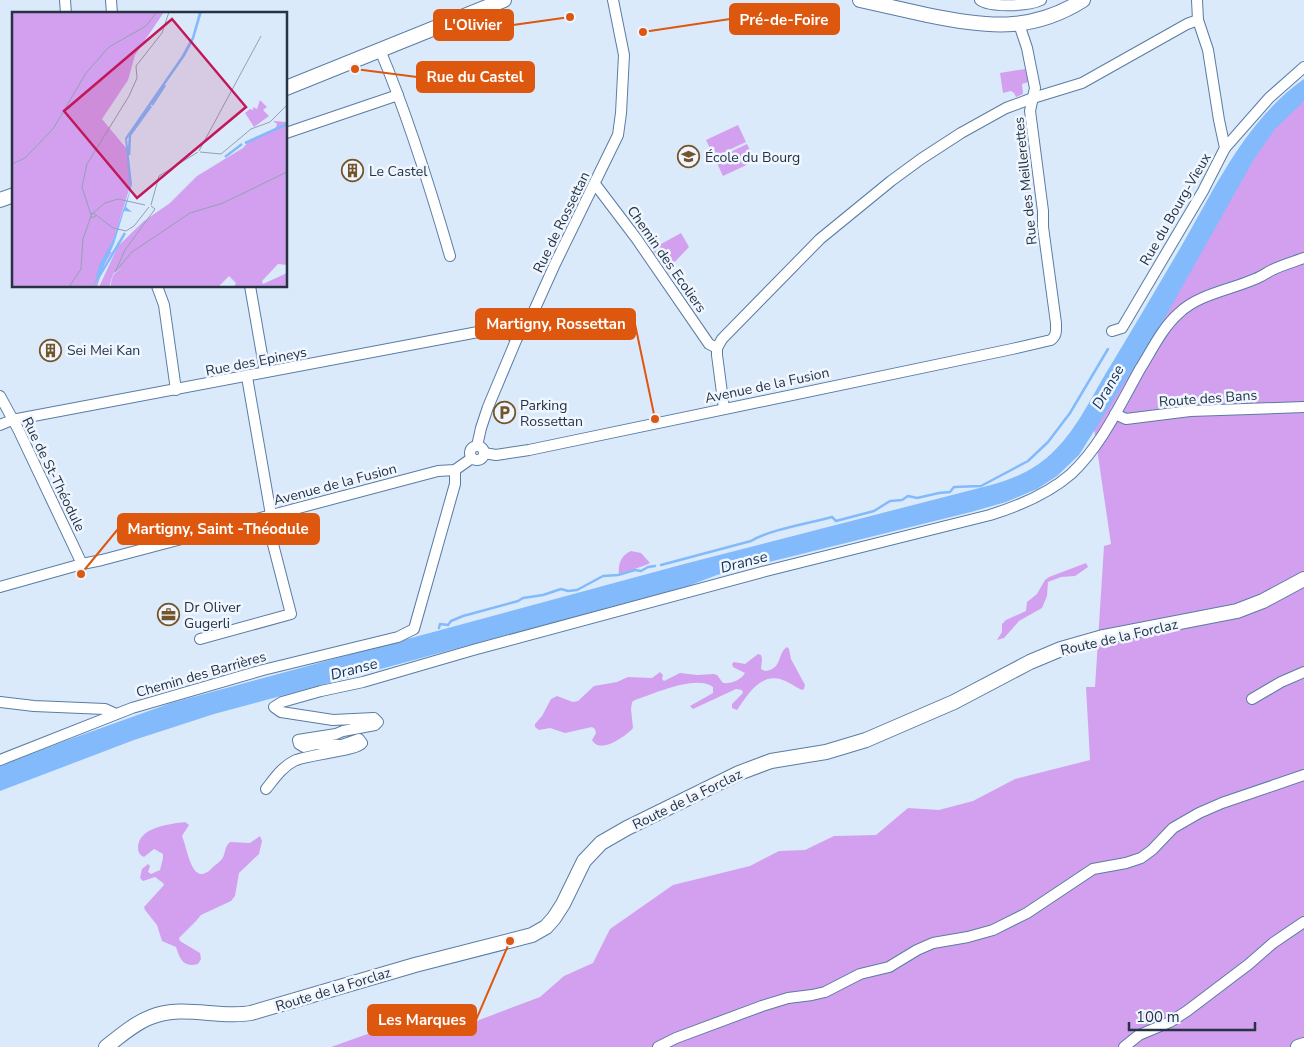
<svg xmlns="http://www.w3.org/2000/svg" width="1304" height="1047" viewBox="0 0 1304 1047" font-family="'Nunito Sans',sans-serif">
	<rect width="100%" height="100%" fill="#dbeafb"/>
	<g fill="#d2a0ee">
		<path d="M1025,69L1028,82L1022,84L1023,94L1016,97L1014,93L1011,91L1003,93L1000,73Z"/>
		<path d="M1304,95V1047H331L373,1032L474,1022L540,997L564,976L593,963L610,929L673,885L750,866L779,851L805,850L834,836L876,835L908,808L939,810L973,801L1015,779L1090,760L1086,687H1095L1104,546L1111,544L1092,415L1255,142Z"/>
		<path d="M738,125L746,142L714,157L706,140Z"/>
		<path d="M747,144L755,161L723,176L715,159Z"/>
		<path d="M681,233L689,247L667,270L652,249Z"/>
		<path d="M631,551L641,553L650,563C640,568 630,570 619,574C618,564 621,555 631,551Z"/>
		<path d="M1086,563L1088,567L1075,576L1061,577L1048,582L1047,596L1042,608L1019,621L1004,638L997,640L1002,632V624L1006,620L1026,611L1027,602L1037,594L1045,580L1049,577Z"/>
		<path d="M787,647L789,649L791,659L805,685L804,689L802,690C794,686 787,681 780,679C759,674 747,696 737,710L732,708V704L743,693L742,690L736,689L693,709L690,706L713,693V687C697,674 653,694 635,700L632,702L631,709L633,728C626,736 600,755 592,740L596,733L595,729L592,727L565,733L550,728L539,730L535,727V724L542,716L551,699L557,696L573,702L578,701L594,686L617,682L628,677L652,678L660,672L663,675L662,679L664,681L680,673L697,675L714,674L717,675L723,683C731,684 741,680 745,673L733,667L732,664L734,662L745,664L758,654L761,655L762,659L761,669L765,671C783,669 777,653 787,647Z"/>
		<path d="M185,822L189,825L182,836C188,850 192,890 213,867C216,864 220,862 222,859C226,853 224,847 230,842L250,843L260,836L262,841L259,854L239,873L235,896L231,901L201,915L196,921L179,938L180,941L200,953L201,959L198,964C183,968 180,959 176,947L162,941L157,925L145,910L144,907L164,885L163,883L155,877L143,881L140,878L142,869L148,864L150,866L148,872L151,874L160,870L163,858V854L154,849L144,857C140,855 138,853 138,847C139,827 170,824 185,822Z"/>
	</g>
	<path fill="#82bafc" d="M1304,79V101L1275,129L1254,159L1163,321L1079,455L1057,476L1037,489L1006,502L971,512L717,575L688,586L214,714L134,740L0,791V766L65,741L171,703L684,564L991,485C1013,479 1034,470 1051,454C1075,432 1090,400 1106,373C1132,330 1157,288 1182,245C1216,186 1246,120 1304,79Z"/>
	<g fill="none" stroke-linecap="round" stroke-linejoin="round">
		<g stroke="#82bafc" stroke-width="2.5">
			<path d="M661,565L751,541C768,530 811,523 832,517L836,521L874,511L890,501L902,500L908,496L917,498L939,493L950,492L954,487L981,486L1028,461L1048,442L1070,413L1108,349"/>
			<path d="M439,628L440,624L448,625L451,621L463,616L518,601L523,598L543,595L561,589L568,591L577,590L603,576L618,575L635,570L641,571L648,567L655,566"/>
		</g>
		<defs>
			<g id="street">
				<path d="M65,0L66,14"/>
				<path d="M111,0L112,14"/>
				<path d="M980,0C991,8 1029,6 1041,0"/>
				<path d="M380,50C408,116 430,187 450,256"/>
				<path d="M286,133L398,95"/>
				<path d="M1225,148L1269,98L1304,67"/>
				<path d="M595,184L636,238L709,344L717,348"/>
				<path d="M157,286L164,305L176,390"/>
				<path d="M250,286L265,372"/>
				<path d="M1112,331L1122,328L1203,191L1225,148L1219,120L1208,50L1198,20L1197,0"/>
				<path d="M247,377L271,515"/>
				<path d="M0,396L18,429L82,564"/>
				<path d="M724,408L717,355V348L722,339L820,239L891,181L921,159L961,133L1006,108L1033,98L1082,83L1187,24L1198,20"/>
				<path d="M1115,414L1126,419L1190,411L1304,407"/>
				<path d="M0,425L12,420L478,332L503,331L517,338"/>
				<circle cx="477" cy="453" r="7"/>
				<path d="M477,446L481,428L488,407L517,338L528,324L555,264L618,135L621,113L624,55L613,0"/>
				<path d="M484,453L496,455L529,450L1012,349L1051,340C1057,335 1056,331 1056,323L1043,227V211L1030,111L1035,88L1027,48L1019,24"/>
				<path d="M0,587L82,564L102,560L438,471L455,470L472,458"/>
				<path d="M200,639L291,614L266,517"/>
				<path d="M1252,699L1281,682L1304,672"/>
				<path d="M0,702L34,706L105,709L116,714"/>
				<path d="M0,760L132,708L263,670L398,637L414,629L455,484V470"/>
				<path d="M266,789C274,779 282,767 294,761C308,754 357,751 362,743L359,739L342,745L317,744L304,747L299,744L298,740L336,734L343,731L375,725L378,722L374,718L333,720L281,712L274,707L282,702L321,691L363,682L473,650L766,571L990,515C1019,506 1048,494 1071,474C1101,446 1120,405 1140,369C1152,350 1162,328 1179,313C1199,294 1230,290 1255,279C1261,277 1266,273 1272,270C1282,265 1293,262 1304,258"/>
				<path d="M658,1047L676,1038L762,1006L788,998L812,995L825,992L860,974L889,967L917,950L933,943L968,937L993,930L1027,913L1093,869L1126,863L1141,858L1152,850L1173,828L1199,813L1222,803L1304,775"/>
				<path d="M1124,1047L1139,1035L1170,1022L1187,1011L1249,964L1273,943L1304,922"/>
			</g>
			<g id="secondary">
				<path d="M860,0C882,5 905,10 927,15C985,27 1031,33 1083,0"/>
				<path d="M286,88L504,0"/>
				<path d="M0,200L14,195"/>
				<path d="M106,1047C120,1036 135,1023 151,1017C183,1004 219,1019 251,1013L415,965L532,935L546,927L554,918L563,904L584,861L601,843L627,828L739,773L771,761L826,752L866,740L954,702L1030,662L1061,649L1103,637L1237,611L1263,601L1304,579"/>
				<path d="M1298,1047L1304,1045"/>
			</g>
		</defs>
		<use href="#street" stroke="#5a7ca3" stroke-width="12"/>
		<use href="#secondary" stroke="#5a7ca3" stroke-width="16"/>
		<use href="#street" stroke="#fff" stroke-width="10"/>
		<use href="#secondary" stroke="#fff" stroke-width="14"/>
	</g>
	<defs>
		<symbol id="school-ring" viewBox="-11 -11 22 22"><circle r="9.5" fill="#eff6ff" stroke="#74552a" stroke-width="1.5"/><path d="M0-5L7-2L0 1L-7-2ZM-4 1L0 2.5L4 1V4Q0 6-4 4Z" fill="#74552a"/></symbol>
		<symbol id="building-ring" viewBox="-11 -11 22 22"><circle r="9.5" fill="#eff6ff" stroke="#74552a" stroke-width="1.5"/><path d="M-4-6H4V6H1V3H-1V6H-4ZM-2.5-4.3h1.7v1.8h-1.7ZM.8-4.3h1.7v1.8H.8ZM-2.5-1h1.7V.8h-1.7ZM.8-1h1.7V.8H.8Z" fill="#74552a"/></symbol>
		<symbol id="parking-ring" viewBox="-11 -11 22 22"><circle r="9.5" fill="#eff6ff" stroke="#74552a" stroke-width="1.5"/><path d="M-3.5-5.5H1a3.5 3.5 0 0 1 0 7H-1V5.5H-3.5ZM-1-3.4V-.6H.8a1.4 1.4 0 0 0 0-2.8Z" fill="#74552a"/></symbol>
		<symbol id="office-ring" viewBox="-11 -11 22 22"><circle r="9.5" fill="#eff6ff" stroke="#74552a" stroke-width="1.5"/><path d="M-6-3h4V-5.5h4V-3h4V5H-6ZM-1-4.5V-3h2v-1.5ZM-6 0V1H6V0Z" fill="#74552a"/></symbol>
	</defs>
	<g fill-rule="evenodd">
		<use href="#school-ring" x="676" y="144" width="25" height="25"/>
		<use href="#building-ring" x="340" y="158" width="25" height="25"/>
		<use href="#building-ring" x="38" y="338" width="25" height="25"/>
		<use href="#parking-ring" x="492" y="400" width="25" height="25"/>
		<use href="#office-ring" x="156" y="602" width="25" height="25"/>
	</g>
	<g text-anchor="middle" stroke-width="5" stroke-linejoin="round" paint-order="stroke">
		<g font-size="14" fill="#253344" stroke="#eff6ff" text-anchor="start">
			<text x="705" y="162">École du Bourg</text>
			<text x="369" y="176">Le Castel</text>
			<text x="67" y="355">Sei Mei Kan</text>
			<text x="520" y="410">Parking<tspan x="520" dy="16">Rossettan</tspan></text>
			<text x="184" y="612">Dr Oliver<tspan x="184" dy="16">Gugerli</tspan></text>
		</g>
		<g font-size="14" fill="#253344" stroke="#eff6ff">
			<text transform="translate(1025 181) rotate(-96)" y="5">Rue des Meillerettes</text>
			<text transform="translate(1175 209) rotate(-60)" y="5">Rue du Bourg-Vieux</text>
			<text transform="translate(561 222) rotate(-64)" y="5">Rue de Rossettan</text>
			<text transform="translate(667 259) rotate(55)" y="5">Chemin des Ecoliers</text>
			<text transform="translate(256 361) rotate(-11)" y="5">Rue des Epineys</text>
			<text transform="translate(767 385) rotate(-12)" y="5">Avenue de la Fusion</text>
			<text transform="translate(1208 398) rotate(-4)" y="5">Route des Bans</text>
			<text transform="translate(54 474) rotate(64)" y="5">Rue de St-Théodule</text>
			<text transform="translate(335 484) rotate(-15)" y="5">Avenue de la Fusion</text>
			<text transform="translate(1119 637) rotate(-13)" y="5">Route de la Forclaz</text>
			<text transform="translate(201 674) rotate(-16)" y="5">Chemin des Barrières</text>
			<text transform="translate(687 799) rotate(-26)" y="5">Route de la Forclaz</text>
			<text transform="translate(333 989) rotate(-17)" y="5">Route de la Forclaz</text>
		</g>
		<g font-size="15" font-style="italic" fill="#112e4e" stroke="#eff6ff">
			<text transform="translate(1108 387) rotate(-60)" y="5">Dranse</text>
			<text transform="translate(744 562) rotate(-15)" y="5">Dranse</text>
			<text transform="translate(354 669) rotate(-15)" y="5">Dranse</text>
		</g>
	</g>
	<g transform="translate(12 12)">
		<rect width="275" height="275" fill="#dbeafb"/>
		<path d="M0,0H152L123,43L116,68L90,107L114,136L119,171L101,230L89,253L97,240H100L92,252L85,275H0ZM248,88L255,95L251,98L257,104L242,115L233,101L238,97L241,98V95L245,97ZM261,109L275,110V253L266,252L250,269L251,272L275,261V275H222L224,271L217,264L206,275H98L101,263L110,255L101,262L97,275H87L106,234L132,209L158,191L185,164L231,136L239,127L263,118L265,112Z" fill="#d2a0ee"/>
		<path d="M187,0H190L182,27L173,44L115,127L120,172L114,195L120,200L112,199L102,232L82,275L87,253L101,228L118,178L113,126L169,45L180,25Z" fill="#82bafc"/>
		<path fill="none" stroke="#82bafc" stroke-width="2.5" d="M140,93L153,73M233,131L275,112M117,143L118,123L139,94M213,145L230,132M85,268L113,221"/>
		<path fill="none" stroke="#92a1b2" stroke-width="1" d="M187,139L249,24M188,140L209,142L239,117L258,110L275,93M0,152L13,146L41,117L74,61L97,35L134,14L145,0M139,193L147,164L186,140M81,201L93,191L106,187L133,193M82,201L84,204L80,206L79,202ZM79,203L70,175L75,152L117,84L125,66L124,54L150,21L157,0M84,203L101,216L114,219L122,214L137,195M103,260L120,240L178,201L211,191L275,160M103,260L113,238L143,197L139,194M57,275L69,257L71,227L79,204"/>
		<path fill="#c2185b" fill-opacity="0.15" stroke="#c2185b" stroke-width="2.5" d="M160,7L234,95L125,186L52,99Z"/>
		<rect width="275" height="275" fill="none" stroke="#253344" stroke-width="2.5"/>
	</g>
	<path fill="none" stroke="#de570f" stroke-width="2" d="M643 32L730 19M570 17L513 25M355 69L417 77M655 419L635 324M81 574L118 529M510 941L476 1020"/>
	<g fill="#de570f" stroke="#eff6ff" stroke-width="2">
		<circle cx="643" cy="32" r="5"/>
		<circle cx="570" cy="17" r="5"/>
		<circle cx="355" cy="69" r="5"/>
		<circle cx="655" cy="419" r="5"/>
		<circle cx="81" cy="574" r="5"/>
		<circle cx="510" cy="941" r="5"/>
	</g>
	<g fill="#de570f" stroke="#de570f" stroke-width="2">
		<rect x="730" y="4" width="109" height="30" rx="5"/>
		<rect x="434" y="10" width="79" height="30" rx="5"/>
		<rect x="417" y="62" width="117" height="30" rx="5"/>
		<rect x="476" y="309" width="159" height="30" rx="5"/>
		<rect x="118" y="514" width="201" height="30" rx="5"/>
		<rect x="368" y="1005" width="108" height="30" rx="5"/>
	</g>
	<g font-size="15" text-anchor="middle" font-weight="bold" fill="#fff">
		<text x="784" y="25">Pré-de-Foire</text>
		<text x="473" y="30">L'Olivier</text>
		<text x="475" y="82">Rue du Castel</text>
		<text x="556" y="329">Martigny, Rossettan</text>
		<text x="218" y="534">Martigny, Saint -Théodule</text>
		<text x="422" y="1025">Les Marques</text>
	</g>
	<path d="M1129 1022v8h126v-8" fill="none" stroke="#253344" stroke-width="2.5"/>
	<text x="1136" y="1022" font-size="15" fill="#253344" stroke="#eff6ff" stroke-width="4" paint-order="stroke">100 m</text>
</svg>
